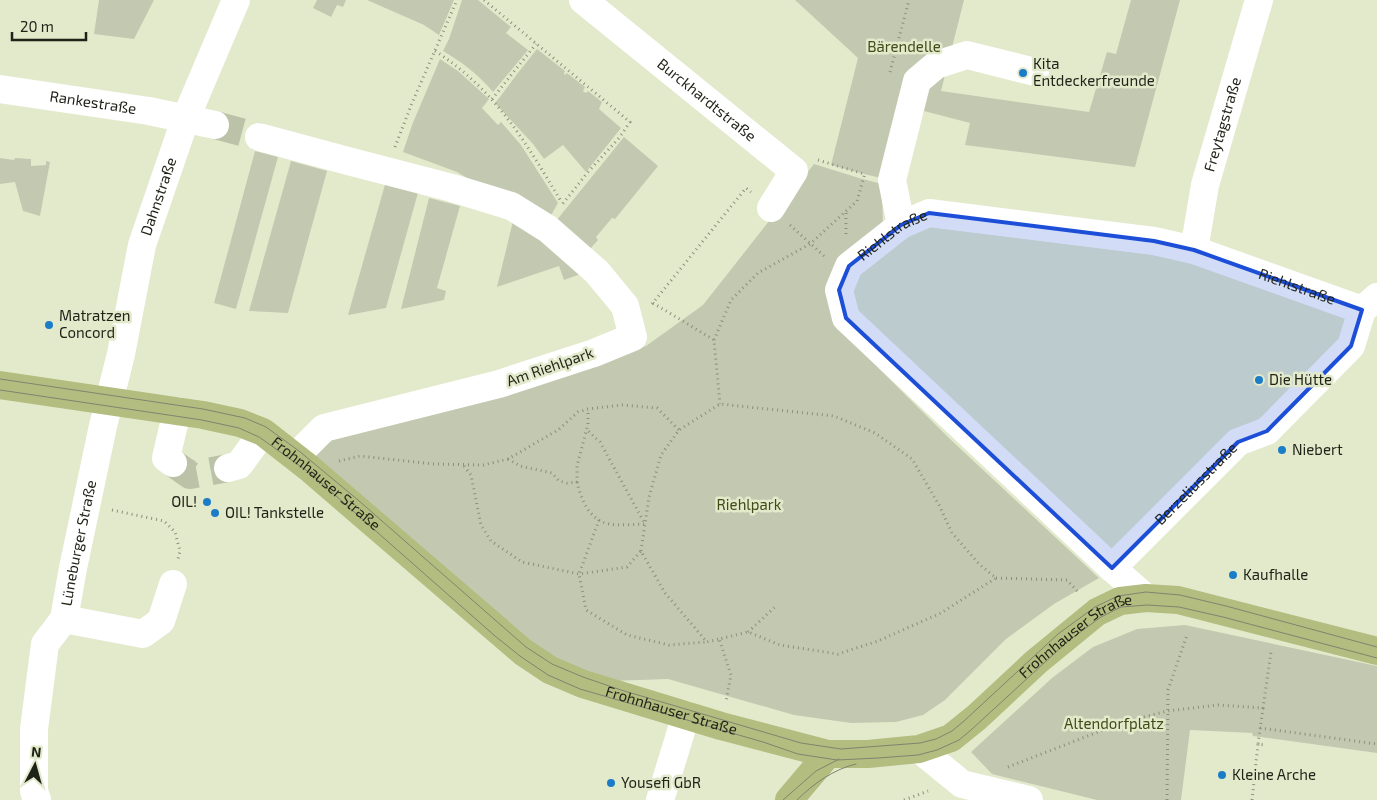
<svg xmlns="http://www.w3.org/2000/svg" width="1377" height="800" viewBox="0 0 1377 800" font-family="'Exo 2',sans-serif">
	<rect width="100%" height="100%" fill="#e3eacc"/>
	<g fill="#c3c9b0">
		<path d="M99,0H154L134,39L94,34Z"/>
		<path d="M317,0H346L343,7L337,5L331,17L313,8Z"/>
		<path d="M367,0H454L439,35L424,25Z"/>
		<path d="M462,0H478L511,27L506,33L528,50L493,92C479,75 462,62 443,51L449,39Z"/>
		<path d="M795,0H964L941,91L1089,112L1107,52L1116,54L1131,0H1180L1135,167L965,145L970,123L924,111L902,183L864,174L831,165L858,58Z"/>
		<path d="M537,49L565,71L564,73L565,75L567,73L585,87L583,91L586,93L588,91L602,102L599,109L621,128L586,172L563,145L544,159L533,144L495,103L500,97L517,74Z"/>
		<path d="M440,59L458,71L489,99L482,108L498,125L501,122L521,145L558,203L550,217L494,194L457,172L403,152L412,125Z"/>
		<path d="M624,137L658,166L615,219L612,218L596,237L598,240L589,250L556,221Z"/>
		<path d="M255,151L278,157L236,309L214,303Z"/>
		<path d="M15,158L31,159V166L46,165V161L50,162L40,216L23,211L15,182L0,184V158L14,160Z"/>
		<path d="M291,161L327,171L288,313L249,311Z"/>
		<path d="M814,164L859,178L882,184L883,227L827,291L834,324L951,440L1099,578L1054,604L1006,639L945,700L923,715L896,722L851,723L794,715L668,679L582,682L309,463L332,434L587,368L646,346L703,305Z"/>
		<path d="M386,181L419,189L386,308L348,315Z"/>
		<path d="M429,198L460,206L437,288L446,291L444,300L401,309Z"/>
		<path d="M514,217L592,270L564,280L559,266L497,287Z"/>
		<path d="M1185,625L1377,666V753L1253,736L1252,733L1190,730L1181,800H1097L992,774L971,752L1052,678L1093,647L1137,629Z"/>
	</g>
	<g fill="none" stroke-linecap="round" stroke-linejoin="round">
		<g stroke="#bcc2a8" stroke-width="28" stroke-dasharray="28 14" stroke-linecap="butt">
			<path d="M215,125L259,137"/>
			<path d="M173,463L190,475L228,468"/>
		</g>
		<g stroke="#8a907a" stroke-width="3" stroke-dasharray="1 4" stroke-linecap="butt">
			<path d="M484,0L630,122L619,138L588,172L561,206"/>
			<path d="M435,51C496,90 526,143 562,203"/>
			<path d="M890,72L909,0"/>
			<path d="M492,99L536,44"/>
			<path d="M395,147L412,103L457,0"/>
			<path d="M818,160L864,174"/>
			<path d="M790,225L824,256"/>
			<path d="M846,234V211"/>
			<path d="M653,303L714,340L720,404"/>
			<path d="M652,304L746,188L751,192"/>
			<path d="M714,340L731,300L758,273L810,244L857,201L865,173"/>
			<path d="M508,459L520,466L552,473L559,481L567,483L577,482V466L588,424V409"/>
			<path d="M339,461L360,456L434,464L483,465L508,459L558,430L578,412L588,409L622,405L657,408L679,430"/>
			<path d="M464,466L471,475L481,525L491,541L522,562L579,574L627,567L641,551L665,593L707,642L719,639"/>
			<path d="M577,482C581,499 589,520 609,524C619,526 634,524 645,524L600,442L586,429"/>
			<path d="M112,510L164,521L175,532L180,551L178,559"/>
			<path d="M599,520L579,574L586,610L627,635L669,645L706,642"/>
			<path d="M641,551L649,497L661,455L679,430L720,404L834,416L875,433L912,459L939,505L952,533L979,564L996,578L941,613L878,641L838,654L780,645L748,632L719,639L731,675L726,701"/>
			<path d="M996,578L1067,580L1079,593"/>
			<path d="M748,632L775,607"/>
			<path d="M1263,708L1258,744L1265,745"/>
			<path d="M1260,728L1377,744"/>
			<path d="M1008,767L1121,723L1167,711L1218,705L1263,708L1271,652"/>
			<path d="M904,800L928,791"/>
			<path d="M1167,800L1168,690L1187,635"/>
			<path d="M1252,800L1258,744"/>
		</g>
		<g stroke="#fff" stroke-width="28">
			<path id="s1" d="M583,0L794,171L771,208"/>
			<path id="s2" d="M0,89L149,111L215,125"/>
			<path d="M259,137L348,161L452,188L511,206L548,229L597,272L625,306L633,337L594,353L499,384L324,428L295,457"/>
			<path d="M901,225L892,180L917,81L936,65L967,55L1035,72"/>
			<path id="s3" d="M1194,250L1205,185L1259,0"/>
			<path d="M173,463L166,458L177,411"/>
			<path d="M228,468L239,465L263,432"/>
			<path id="s4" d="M1112,568L1238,442L1267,431L1351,346L1362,310L1377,297"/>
			<path id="s5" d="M1146,598L1112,568L846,318L839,290L849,266L901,225L929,213L1154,241L1194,250L1362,310"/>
			<path d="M64,619L143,634L161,621L173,584"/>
			<path d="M919,749L962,784L1029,800"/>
			<path id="s6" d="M37,800L34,791V729L45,644L64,619L73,568L103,426L121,354L142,245L185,120L236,0"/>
			<path d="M660,800L686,715"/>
		</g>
		<g stroke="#b3bd7f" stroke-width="28">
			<path id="s7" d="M0,385L203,415L240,423L263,432L309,468L523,652L550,670L583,684L721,726L828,754H868L919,749L951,738L977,717L1036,662L1097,612L1120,601L1146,598L1178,600L1377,651"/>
			<path d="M789,800L828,754"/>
		</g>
		<g stroke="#7f8470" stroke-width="1">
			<path d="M0,379L203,409L245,418L266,427L299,451L358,500L526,647L552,664L583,677L621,690L801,743L841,749L920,743L936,739L952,731L964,721L1058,634L1095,607L1118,596L1146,592L1180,595L1226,606L1377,647"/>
			<path d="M0,390L202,420L239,428L259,437L310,473L495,636L520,656L548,675L580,689L763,742L798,754L837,760L878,758L918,755L937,750L959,740L971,730L1068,641L1101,617L1121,607L1147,605L1179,607L1223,617L1377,658"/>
			<path d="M783,800L816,771L839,759"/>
			<path d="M797,800C813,784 834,769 856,764"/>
		</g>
	</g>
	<path fill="#1d4ed8" fill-opacity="0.2" stroke="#1d4ed8" stroke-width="4" stroke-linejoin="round" d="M929,213L1154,241L1194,250L1362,310L1351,346L1267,431L1238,442L1112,568L846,318L839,290L849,266L901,225Z"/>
	<g fill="#1b7dc8" stroke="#e3eacc" stroke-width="2">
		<circle cx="1023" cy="73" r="5"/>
		<circle cx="49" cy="325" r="5"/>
		<circle cx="1259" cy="380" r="5"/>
		<circle cx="1282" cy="450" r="5"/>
		<circle cx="207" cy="502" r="5"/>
		<circle cx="215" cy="513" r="5"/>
		<circle cx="1233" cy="575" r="5"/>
		<circle cx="1222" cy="775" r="5"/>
		<circle cx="611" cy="783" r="5"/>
	</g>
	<g text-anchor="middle" stroke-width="5" stroke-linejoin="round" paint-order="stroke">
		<g font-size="15" fill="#424b18" stroke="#e3eacc">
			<text x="904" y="52">Bärendelle</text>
			<text x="749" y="510">Riehlpark</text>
			<text x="1114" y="729">Altendorfplatz</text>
		</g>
		<g font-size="15" fill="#1f2217" stroke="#e3eacc" text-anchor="start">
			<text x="1033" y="69">Kita<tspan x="1033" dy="17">Entdeckerfreunde</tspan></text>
			<text x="59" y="321">Matratzen<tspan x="59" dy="17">Concord</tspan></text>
			<text x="1269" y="385">Die Hütte</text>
			<text x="1292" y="455">Niebert</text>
			<text x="197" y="507" text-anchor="end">OIL!</text>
			<text x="225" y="518">OIL! Tankstelle</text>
			<text x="1243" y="580">Kaufhalle</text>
			<text x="1232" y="780">Kleine Arche</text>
			<text x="621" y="788">Yousefi GbR</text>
		</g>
		<g font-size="15" fill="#1f2217" stroke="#e3eacc">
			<text dy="5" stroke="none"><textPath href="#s1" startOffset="159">Burckhardtstraße</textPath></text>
			<text dy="5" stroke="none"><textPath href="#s2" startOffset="94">Rankestraße</textPath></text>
			<text dy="5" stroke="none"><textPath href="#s3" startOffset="129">Freytagstraße</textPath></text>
			<text dy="5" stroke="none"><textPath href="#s6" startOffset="622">Dahnstraße</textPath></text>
			<text dy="5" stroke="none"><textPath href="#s5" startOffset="519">Riehlstraße</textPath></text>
			<text dy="5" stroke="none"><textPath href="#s5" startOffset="939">Riehlstraße</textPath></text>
			<text transform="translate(550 367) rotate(-19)" y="5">Am Riehlpark</text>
			<text dy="5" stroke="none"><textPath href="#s7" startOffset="349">Frohnhauser Straße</textPath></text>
			<text dy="5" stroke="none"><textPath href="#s4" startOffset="119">Berzeliusstraße</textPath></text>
			<text dy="5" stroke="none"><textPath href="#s6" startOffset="266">Lüneburger Straße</textPath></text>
			<text dy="5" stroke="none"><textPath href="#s7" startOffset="1219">Frohnhauser Straße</textPath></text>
			<text dy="5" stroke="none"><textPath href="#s7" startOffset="769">Frohnhauser Straße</textPath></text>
		</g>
	</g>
	<g transform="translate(35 765) rotate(6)" stroke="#e3eacc" stroke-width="4" paint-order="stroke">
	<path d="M0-4L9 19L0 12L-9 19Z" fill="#1f2217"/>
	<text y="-8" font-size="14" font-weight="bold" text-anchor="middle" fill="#1f2217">N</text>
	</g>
	<path d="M12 32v8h74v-8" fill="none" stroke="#1f2217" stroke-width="2.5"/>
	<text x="20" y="32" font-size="15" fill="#1f2217" stroke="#e3eacc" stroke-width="4" paint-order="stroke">20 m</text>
</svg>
